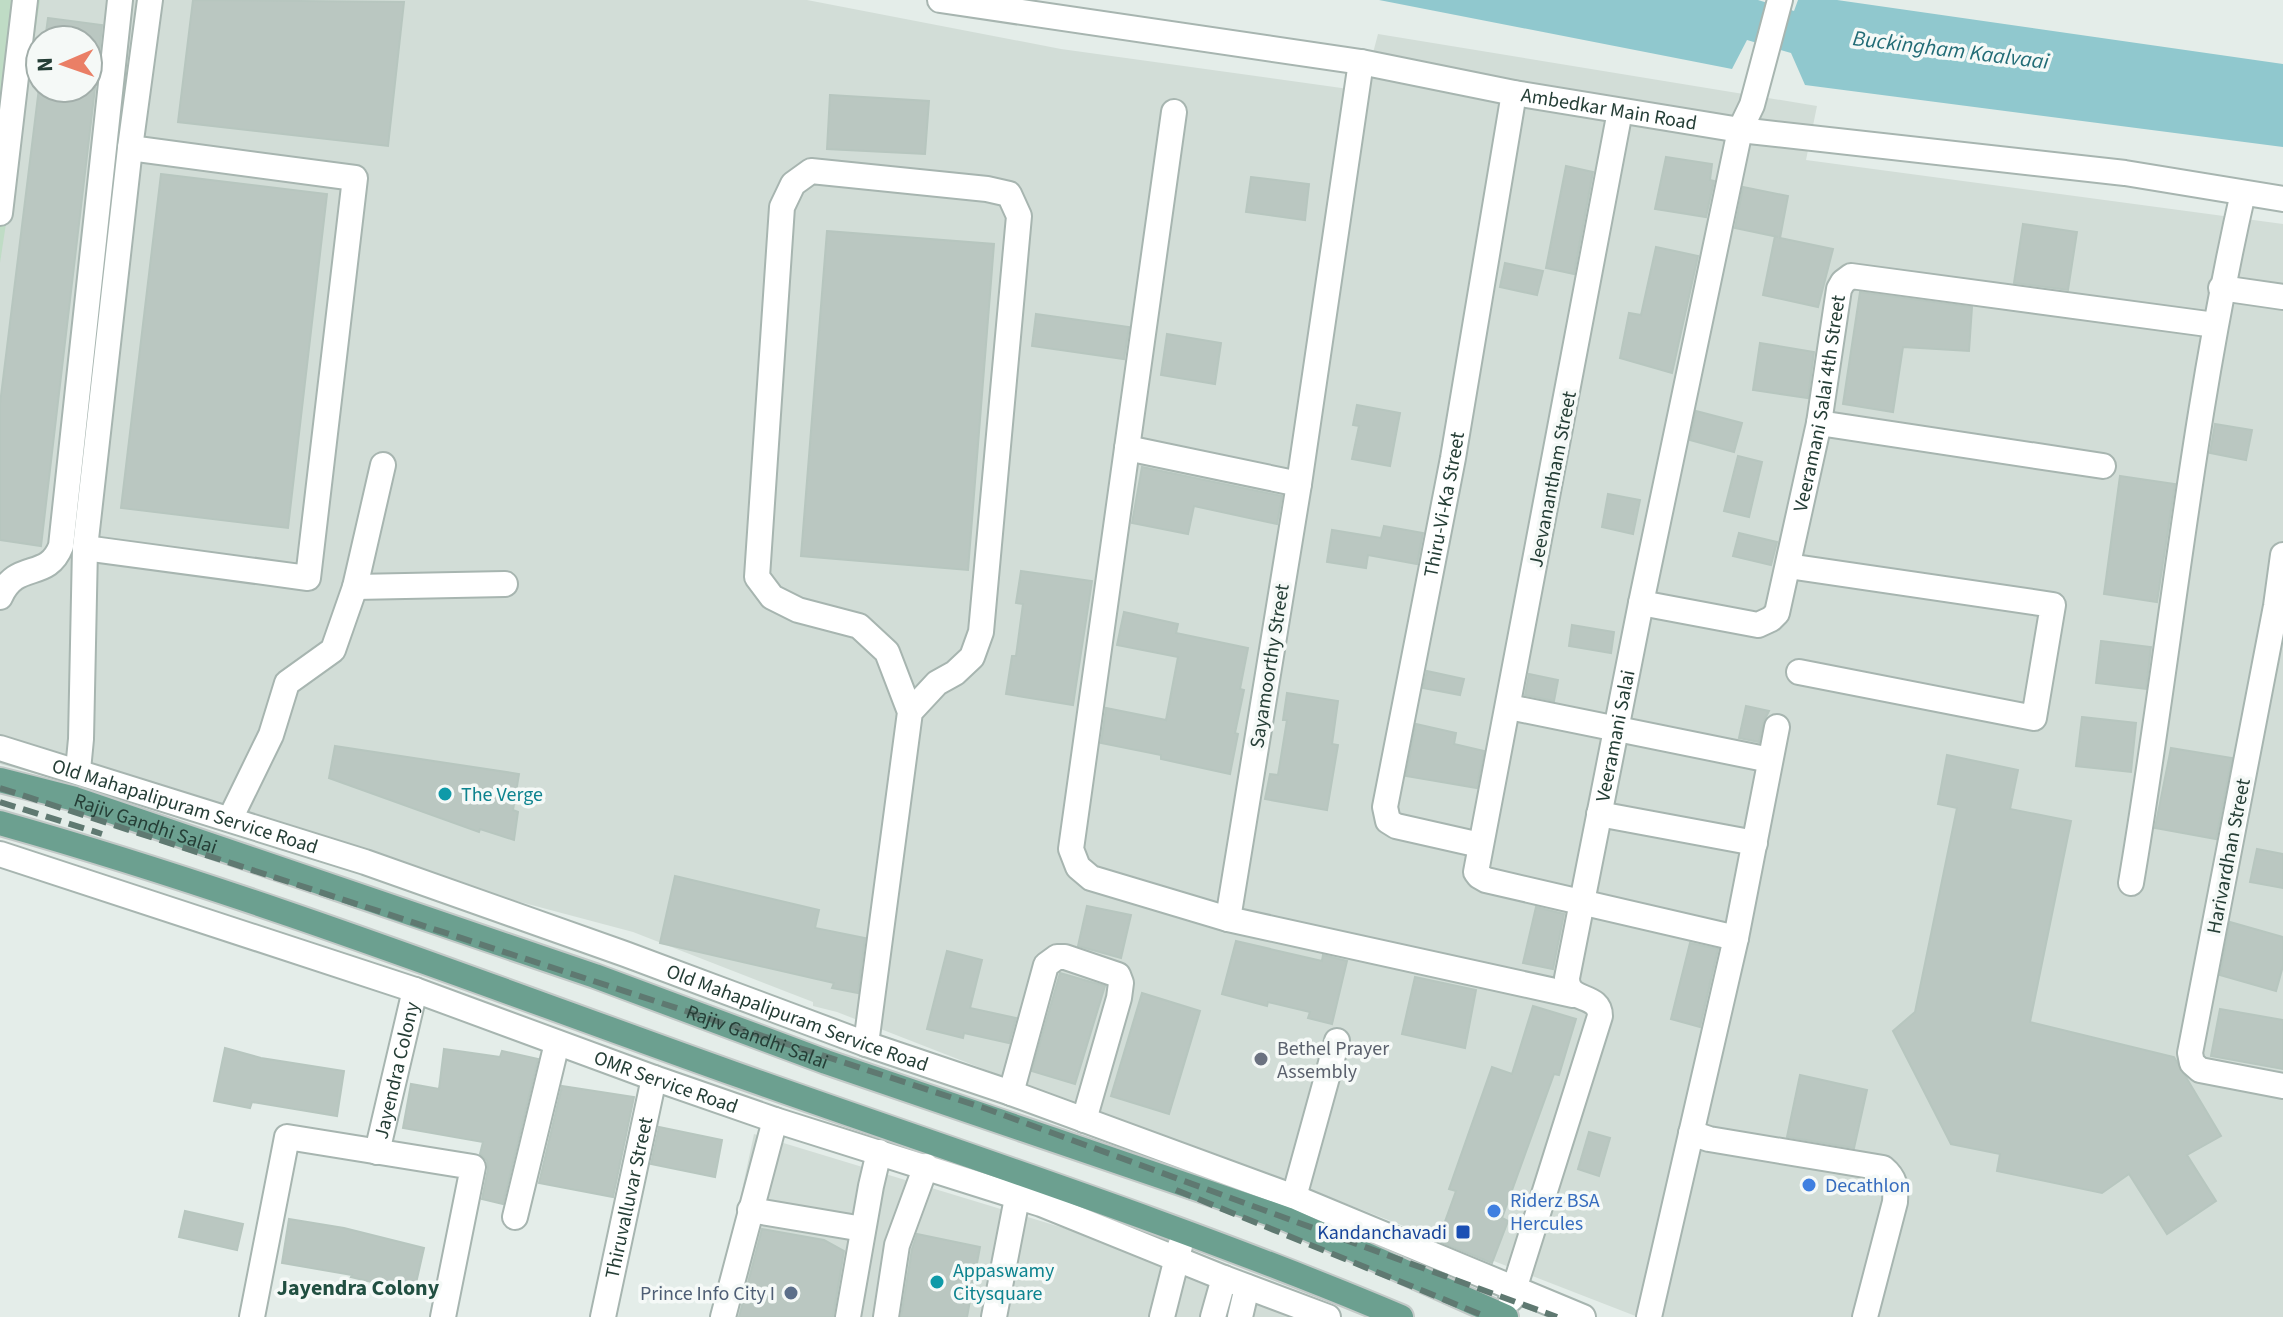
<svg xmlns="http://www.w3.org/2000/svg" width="2283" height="1317" viewBox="0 0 2283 1317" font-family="'Source Sans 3',sans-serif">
	<rect width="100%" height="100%" fill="#e4ede9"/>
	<g fill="#d2ddd7" fill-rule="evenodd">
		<path d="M0,0H807L1061,49L1363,91L1378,34L1817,106L1806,160L2283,224V1317H1638L1298,1185L1158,1137L837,1012L813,1006V1002L633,932L0,764ZM40,40H88V88H40Z"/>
		<path d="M754,1134L1169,1260L1292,1317H715Z"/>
	</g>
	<path fill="#bfdcc5" d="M0,0H40L0,263Z"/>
	<path fill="#90c8ce" d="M1379,0H1758L1794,11L1798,0H1837L2283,64V147L1805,85L1791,53L1747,40L1732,69Z"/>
	<g fill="#bac7c1" stroke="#b7c6bf" stroke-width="2">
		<path d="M193,0L404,2L388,146L178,122Z"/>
		<path d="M48,18L102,25L97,77L88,76V40H45Z"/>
		<path d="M39,88H95L41,546L0,540V404Z"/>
		<path d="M830,95L929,101L925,154L827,149Z"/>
		<path d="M1666,157L1712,164L1710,180L1714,181L1706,217L1655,209Z"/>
		<path d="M1566,166L1593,172L1574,274L1546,268Z"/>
		<path d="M161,174L327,194L288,528L121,508Z"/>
		<path d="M1251,177L1309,184L1305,220L1246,212Z"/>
		<path d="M1743,187L1788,196L1780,238L1833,249L1818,307L1763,295L1775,236L1778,237L1735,228Z"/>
		<path d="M2023,224L2077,232L2068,290L2014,283Z"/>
		<path d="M827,231L994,244L968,570L801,556Z"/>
		<path d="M1656,247L1698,256L1672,373L1620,358L1629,313L1641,315Z"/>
		<path d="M1505,263L1543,271L1537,295L1500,287Z"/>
		<path d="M1860,292L1972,307L1969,351L1903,347L1893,412L1843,404Z"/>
		<path d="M1036,314L1129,327L1124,359L1032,346Z"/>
		<path d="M1167,334L1221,343L1215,384L1161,375Z"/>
		<path d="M1760,343L1814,352L1808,398L1753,390Z"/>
		<path d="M1357,405L1400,413L1390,466L1352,459L1359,426L1353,425Z"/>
		<path d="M1696,411L1742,423L1734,452L1690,440Z"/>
		<path d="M2215,424L2252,430L2246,460L2210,453Z"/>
		<path d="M1738,456L1762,462L1749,517L1724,511Z"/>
		<path d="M1142,467L1282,496L1277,524L1194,506L1188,534L1132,523Z"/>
		<path d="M2120,476L2175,484L2157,602L2104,594Z"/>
		<path d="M1608,494L1640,500L1633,534L1602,527Z"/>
		<path d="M1384,526L1423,533L1417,564L1368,555L1366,568L1327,562L1332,530L1381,538Z"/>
		<path d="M1739,533L1777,542L1771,565L1733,556Z"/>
		<path d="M1021,571L1092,581L1073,705L1006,694L1012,656H1016L1023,604L1016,603Z"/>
		<path d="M1124,612L1178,624L1176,633L1248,648L1240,689L1244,690L1235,733L1238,734L1230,774L1161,759V755L1101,743L1106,708L1166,720L1178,657L1117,645Z"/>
		<path d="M1572,625L1614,632L1611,653L1569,646Z"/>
		<path d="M2101,641L2151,647L2146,689L2096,683Z"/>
		<path d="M1427,671L1464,679L1460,695L1423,688Z"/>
		<path d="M1529,674L1558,680L1554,701L1525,695Z"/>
		<path d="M1287,693L1338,701L1332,744L1338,745L1327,810L1265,799L1270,774L1278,775L1287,720H1283Z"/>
		<path d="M1746,706L1769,711L1763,723L1759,742L1739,738Z"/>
		<path d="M2082,717L2136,723L2131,772L2076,766Z"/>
		<path d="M1416,724L1456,733L1454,744L1484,751L1477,788L1406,776Z"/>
		<path d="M335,746L519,774L513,810L518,812L514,840L480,829L479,832L329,778Z"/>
		<path d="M2171,748L2232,758L2216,839L2155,828Z"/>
		<path d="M1947,755L2018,770L2010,809L2071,821L2030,1022L2174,1057L2221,1136L2187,1155L2216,1201L2167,1234L2129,1174L2102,1193L1997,1171L2000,1154L1951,1144L1893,1031L1915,1012L1957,808L1938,804Z"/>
		<path d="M2257,849L2283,854V888L2250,882Z"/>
		<path d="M675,876L819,910L815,928L865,938L858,993L832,988L834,983L660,943Z"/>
		<path d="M1087,906L1131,915L1121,958L1078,946Z"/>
		<path d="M1536,907L1564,914L1553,969L1523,963Z"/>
		<path d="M2230,922L2283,937V966L2276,991L2220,975Z"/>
		<path d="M1236,941L1322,961L1323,955L1347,961L1332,1024L1308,1018L1310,1012L1268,1002L1267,1006L1222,994Z"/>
		<path d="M1690,943L1718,949L1700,1027L1671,1019Z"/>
		<path d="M947,951L982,960L970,1008L1016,1018L1009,1043L964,1033L963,1038L927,1029Z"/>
		<path d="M1060,973L1105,986L1075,1084L1032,1071Z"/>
		<path d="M1415,977L1476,990L1465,1048L1402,1034Z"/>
		<path d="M1142,993L1200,1011L1169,1114L1111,1096Z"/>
		<path d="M1533,1006L1576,1019L1559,1075L1554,1074L1502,1218L1508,1221L1492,1263L1438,1241L1456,1191L1449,1189L1492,1067L1512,1074Z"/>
		<path d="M2220,1009L2283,1020V1069L2211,1056Z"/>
		<path d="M225,1048L261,1058L344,1071L337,1116L252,1102L250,1108L214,1101Z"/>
		<path d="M444,1049L500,1057L502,1051L538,1059L503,1204L482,1199L488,1169L487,1161L480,1154L483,1142L403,1128L411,1084L439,1089Z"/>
		<path d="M1800,1075L1867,1090L1854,1148L1787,1137Z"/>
		<path d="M562,1086L634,1097L613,1197L539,1183Z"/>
		<path d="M659,1127L722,1140L715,1177L651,1164Z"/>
		<path d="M1589,1132L1610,1138L1599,1176L1578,1169Z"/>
		<path d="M185,1211L243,1224L237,1250L179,1237Z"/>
		<path d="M289,1219L344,1228L424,1248L414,1292L351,1277L352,1275L282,1263Z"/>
		<path d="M762,1229L824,1240L844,1251L833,1317H739Z"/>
		<path d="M917,1234L980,1247L967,1317H901L912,1249Z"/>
	</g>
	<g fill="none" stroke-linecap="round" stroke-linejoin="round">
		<defs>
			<g id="minor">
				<path id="s1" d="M940,0L1361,62L1514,93L1740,130L2125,173L2283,199"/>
				<path d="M1361,62L1299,484L1228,919L1573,995"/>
				<path d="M1620,111L1476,872L1479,876L1486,880L1736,938"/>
				<path d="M1174,112L1071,849L1078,867L1091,878L1228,919"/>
				<path d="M0,213L25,0"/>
				<path d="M2221,288L2283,297"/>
				<path d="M1819,423L2103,466"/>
				<path d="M1127,448L1299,484"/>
				<path d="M85,548L308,578L355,178L130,148"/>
				<path d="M2283,555L2276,606L2190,1053L2192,1063L2200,1070L2283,1086"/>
				<path d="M1788,566L2053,605L2034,718L1799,672"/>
				<path d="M355,587L505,584"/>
				<path d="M0,597C17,559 47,582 61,546L120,0"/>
				<path id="s2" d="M1641,603L1758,625L1771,619L1777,613L1819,423L1839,289L1843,282L1851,276L2215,325"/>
				<path d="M1509,707L1770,760"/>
				<path id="s3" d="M0,748L365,862L625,954L866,1044L1011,1093L1294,1197L1583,1317"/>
				<path d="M78,770L81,739L85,548L130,148L150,0"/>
				<path d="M1599,814L1755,843"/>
				<path d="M230,819L271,735L287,683L333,650L355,587L383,465"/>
				<path id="s4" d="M1480,845L1396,826L1388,821L1385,807L1453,458L1514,93"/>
				<path id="s5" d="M0,854L415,990L654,1078L775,1120L1041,1204L1224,1278L1328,1317"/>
				<path d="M2131,883C2170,653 2191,421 2243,193"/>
				<path d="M866,1044L910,712L937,683L955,673L972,657L981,632L1019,216L1009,194L987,189L811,171L793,184L782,207L757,577L772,597L798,610L859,626L887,652L910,712"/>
				<path d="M1011,1093L1046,965L1057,957H1065L1118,975L1121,983L1119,998L1084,1120"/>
				<path d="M1691,1133L1709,1139L1883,1168C1895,1178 1896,1186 1895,1202L1865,1317"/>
				<path id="s6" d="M377,1152L415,990"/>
				<path d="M1294,1197L1337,1041"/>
				<path d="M750,1210L863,1229"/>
				<path d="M515,1217L557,1043"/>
				<path id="s7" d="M1511,1299L1600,1016C1600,992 1567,1004 1567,978L1641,603L1740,130L1752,105L1780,0"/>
				<path d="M252,1317L287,1137L473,1167L443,1317"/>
				<path id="s8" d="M603,1317L654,1078"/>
				<path d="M723,1317L775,1120"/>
				<path d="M848,1317L871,1186L879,1152"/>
				<path d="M886,1317L897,1245L926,1166"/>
				<path d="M994,1317L1017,1198"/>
				<path d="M1162,1317L1180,1246"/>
				<path d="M1213,1317L1224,1278"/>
				<path d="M1240,1317L1247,1287"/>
				<path d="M1649,1317L1736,938L1777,727"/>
			</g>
			<g id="major">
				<path id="s9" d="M0,780L75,799L595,976L826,1062L1286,1219L1506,1317"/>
				<path d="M0,823C249,893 491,987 735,1074C958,1153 1183,1225 1401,1317"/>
			</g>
		</defs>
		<use href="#minor" stroke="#a7b5b0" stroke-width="28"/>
		<use href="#major" stroke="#c2c9c7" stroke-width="28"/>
		<use href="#minor" stroke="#fff" stroke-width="24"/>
		<use href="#major" stroke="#6ca090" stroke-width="24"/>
		<g stroke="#5f7971" stroke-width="6" stroke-dasharray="16 8" stroke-linecap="butt">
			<path d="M0,788L984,1108L1557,1317"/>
			<path d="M0,802L102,834"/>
			<path d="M1176,1190L1487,1317"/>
		</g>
	</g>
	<g fill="#0f9aa8" stroke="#f5f9f7" stroke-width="3">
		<circle cx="445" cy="794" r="8"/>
		<circle cx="937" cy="1282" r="8"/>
	</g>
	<circle fill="#6b7280" stroke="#f5f9f7" stroke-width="3" cx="1261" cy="1059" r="8"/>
	<g fill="#3f7fe0" stroke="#f5f9f7" stroke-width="3">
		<circle cx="1809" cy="1185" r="8"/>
		<circle cx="1494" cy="1211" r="8"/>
	</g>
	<rect fill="#1a4fb4" stroke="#f5f9f7" stroke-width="3" x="1455" y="1224" width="16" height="16" rx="4"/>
	<circle fill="#5c6f8a" stroke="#f5f9f7" stroke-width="3" cx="791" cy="1293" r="8"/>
	<g text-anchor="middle" stroke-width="7" stroke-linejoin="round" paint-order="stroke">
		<g font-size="20" fill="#253e36" stroke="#f5f9f7">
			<text dy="7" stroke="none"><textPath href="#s1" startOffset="678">Ambedkar Main Road</textPath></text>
			<text dy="7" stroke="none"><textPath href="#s2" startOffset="356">Veeramani Salai 4th Street</textPath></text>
			<text transform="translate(1552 479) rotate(-79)" y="7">Jeevanantham Street</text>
			<text dy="7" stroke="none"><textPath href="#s4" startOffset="418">Thiru-Vi-Ka Street</textPath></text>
			<text transform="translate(1269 666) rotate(-81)" y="7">Sayamoorthy Street</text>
			<text dy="7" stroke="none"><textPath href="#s7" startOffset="598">Veeramani Salai</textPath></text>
			<text dy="7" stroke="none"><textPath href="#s3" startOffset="194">Old Mahapalipuram Service Road</textPath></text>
			<text dy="7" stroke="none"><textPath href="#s9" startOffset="152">Rajiv Gandhi Salai</textPath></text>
			<text transform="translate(2228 856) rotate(-79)" y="7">Harivardhan Street</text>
			<text dy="7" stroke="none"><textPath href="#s3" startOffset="842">Old Mahapalipuram Service Road</textPath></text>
			<text dy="7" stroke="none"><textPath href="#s9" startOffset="800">Rajiv Gandhi Salai</textPath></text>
			<text dy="7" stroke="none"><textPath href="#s6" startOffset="84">Jayendra Colony</textPath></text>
			<text dy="7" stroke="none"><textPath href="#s5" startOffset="704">OMR Service Road</textPath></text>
			<text dy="7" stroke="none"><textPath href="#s8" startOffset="122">Thiruvalluvar Street</textPath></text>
		</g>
		<g font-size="20" fill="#0d838f" stroke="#f5f9f7" text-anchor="start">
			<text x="461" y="801">The Verge</text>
			<text x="953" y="1277">Appaswamy<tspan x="953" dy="23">Citysquare</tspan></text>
		</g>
		<g font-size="20" fill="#5b616d" stroke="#f5f9f7" text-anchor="start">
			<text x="1277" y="1055">Bethel Prayer<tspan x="1277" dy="23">Assembly</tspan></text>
		</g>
		<g font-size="20" fill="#366cbe" stroke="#f5f9f7" text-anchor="start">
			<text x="1825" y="1192">Decathlon</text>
			<text x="1510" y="1207">Riderz BSA<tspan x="1510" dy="23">Hercules</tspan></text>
		</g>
		<g font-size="20" fill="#164399" stroke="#f5f9f7" text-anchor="end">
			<text x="1447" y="1239">Kandanchavadi</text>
		</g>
		<g font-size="20" fill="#4e5e75" stroke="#f5f9f7" text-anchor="end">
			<text x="775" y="1300">Prince Info City I</text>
		</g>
		<g font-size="22" font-style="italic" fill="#226c76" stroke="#f5f9f7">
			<text transform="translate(1951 49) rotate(7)" y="8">Buckingham Kaalvaai</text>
		</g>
		<g font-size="22" font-weight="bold" fill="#214f41" stroke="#f5f9f7">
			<text x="358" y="1295">Jayendra Colony</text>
		</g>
	</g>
	<g transform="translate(64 64) rotate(268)"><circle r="38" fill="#f5f9f7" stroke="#a2aeaa" stroke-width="2"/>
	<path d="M0-6L14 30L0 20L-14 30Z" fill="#ea7f66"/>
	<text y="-12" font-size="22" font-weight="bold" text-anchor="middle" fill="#253e36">N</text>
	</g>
</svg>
